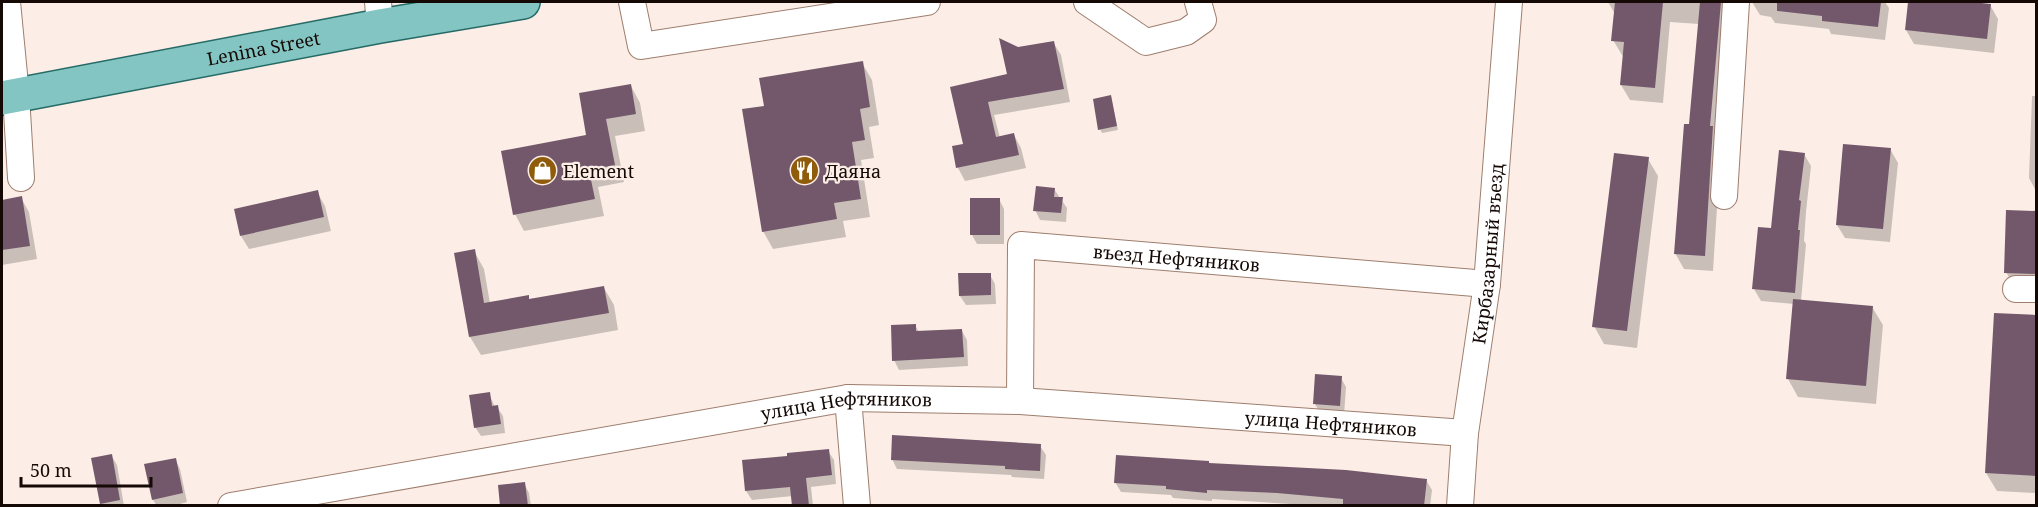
<svg xmlns="http://www.w3.org/2000/svg" width="2038" height="507" font-family="'Noto Serif',serif">
  <style>
    .shadow { fill: #0003 }
    .building { fill: #73586b }
    .lines { fill: none; stroke-linecap: round; stroke-linejoin: round }
    .minor-casing { stroke: #9e7e6e; stroke-width: 28 }
    .major-casing { stroke: #266a65; stroke-width: 36 }
    .minor { stroke: #fff; stroke-width: 26 }
    .major { stroke: #83c5c2; stroke-width: 33 }
    .labels { text-anchor: middle; dominant-baseline: central; stroke-width: 4.5; stroke-linejoin: round; paint-order: stroke }
    .street-label { font-size: 18px; fill: #140905; stroke: #fceee7 }
    .poi-label { font-size: 18px; fill: #140905; stroke: #fceee7; text-anchor: start }
  </style>
  <rect width="100%" height="100%" fill="#fceee7"/>
  <path class="shadow" d="M1608 2H1730L1713 271 1684 269 1675 253 1690 126 1699 24 1670 22 1663 103 1630 100 1621 85 1624 56 1622 55 1613 40 1615 14Z
    M1752 2H1885L1889 8 1885 40 1831 34 1829 29 1775 23 1771 17 1760 15Z
    M1909 2H1958L1990 5 1998 19 1994 53 1914 44 1906 30Z
    M1053 42 1061 55 1070 102 994 115 1000 138 1014 135 1021 148 1026 168 965 181 958 168 953 148 965 145 952 88 1008 75 1017 48Z
    M862 63 872 80 879 125 869 127 874 158 861 160 870 217 843 221 846 237 773 249 763 231 765 107Z
    M631 86 640 103 645 131 615 136 624 182 598 187 604 216 524 231 515 214 587 136Z
    M2032 96H2036V191L2029 178Z
    M1111 97 1118 130 1102 133 1100 129Z
    M1890 149 1898 163 1890 242 1845 238 1837 225Z
    M1804 154 1811 166 1806 212 1804 241 1806 244 1801 301 1872 307 1883 325 1876 404 1798 397 1788 379 1794 304 1761 301 1754 289 1772 229Z
    M1648 159 1658 176 1637 348 1604 344 1594 326Z
    M1054 189 1067 208 1066 222 1040 220 1035 210Z
    M317 192 325 206 331 231 249 249 241 236Z
    M21 198 29 212 37 259 2 265V201Z
    M999 199 1004 209V244H977L972 235Z
    M2036 212V287L2014 286 2006 272Z
    M474 251 484 269 490 303 528 297 530 301 604 288 614 305 618 330 481 355 470 337 456 254Z
    M990 275 995 284 996 304 966 305 960 296Z
    M2036 317V493L1997 491 1986 473Z
    M915 325 919 332 962 331 967 340 968 366 899 370 894 360Z
    M1341 378 1346 387 1344 415 1320 413 1315 404Z
    M489 394 495 407H497L503 416 505 433 481 436 475 427Z
    M1040 446 1046 455 1044 479 1012 477 1011 475 897 469 892 459Z
    M828 451 834 460 836 484 811 487 813 506H794L793 496 752 500 746 491Z
    M111 455 117 465 124 506H102L101 503Z
    M175 459 180 469 187 502 173 506H157L153 500Z
    M1210 464 1426 480 1432 490 1430 506H1323L1212 499V501L1173 498 1171 495 1121 492 1115 482Z
    M524 483 529 493 531 506H502Z"/>
  <path class="building" d="M1615 2H1663L1655 88 1620 85 1624 42 1611 41Z
    M1700 2H1721L1710 126H1713L1705 256 1674 254 1684 124H1689Z
    M1777 2H1881L1878 27 1822 21V16L1777 11Z
    M1908 2H1972L1991 4 1987 39 1905 30Z
    M999 38 1018 47 1054 41 1064 89 988 102 996 137 1014 133 1019 155 956 168 952 146 963 144 950 87 1007 74Z
    M863 61 870 107 860 109 865 140 852 142 861 199 834 203 837 219 762 232 742 109 764 106 759 78Z
    M631 84 636 114 606 119 615 165 589 170 595 199 513 215 501 151 586 135 579 93Z
    M1111 95 1117 126 1098 130 1093 99Z
    M1843 144 1891 148 1883 229 1836 225Z
    M1779 150 1805 153 1799 200 1801 201 1798 230H1800L1795 293 1752 289 1758 227 1771 228Z
    M1614 153 1649 157 1627 331 1592 327Z
    M1036 186 1055 188 1054 197H1063L1061 213 1033 211Z
    M318 190 324 217 240 236 234 209Z
    M22 196 30 246 2 250V200Z
    M970 198H1000V235H970Z
    M2006 210 2037 211V274L2004 273Z
    M475 249 484 303 529 295V299L604 286 609 313 469 337 454 253Z
    M958 273H991V295L959 296Z
    M1793 299 1873 306 1866 386 1786 379Z
    M1994 313 2037 315V476L1985 473Z
    M916 324V331L962 329 964 357 892 361 891 325Z
    M1315 374 1342 376 1340 406 1313 404Z
    M490 392 492 406 498 405 501 424 474 428 469 395Z
    M892 435 1041 444 1040 471 1005 469V466L891 460Z
    M829 449 832 475 806 478 809 506H792L790 487 745 491 742 460 787 456V453Z
    M112 454 120 500 100 504 91 458Z
    M1116 455 1209 461V463L1346 470 1427 479 1424 506H1351L1343 505V499L1277 493 1207 490V493L1166 489V486L1114 483Z
    M176 458 183 493 152 500 144 464Z
    M525 482 528 506H500L498 485Z"/>
  <g class="lines">
    <defs>
      <g id="minor">
        <path d="M7 2 16 95 21 178"/>
        <path d="M378 2 380 26"/>
        <path d="M632 2 641 46 927 2"/>
        <path d="M1087 2 1146 42 1186 32 1203 20 1198 2"/>
        <path d="M1724 196 1736 2"/>
        <path d="M2016 289H2036"/>
        <path d="M848 398 857 506"/>
        <path id="s1" d="M1020 401 1021 245 1487 284"/>
        <path id="s2" d="M231 506 848 398 1020 401 1465 433"/>
        <path id="s3" d="M1460 506 1465 433 1487 284 1509 2"/>
      </g>
      <g id="major">
        <path id="s4" d="M2 98 380 26 523 2"/>
      </g>
    </defs>
    <use href="#minor" class="minor-casing"/>
    <use href="#major" class="major-casing"/>
    <use href="#minor" class="minor"/>
    <use href="#major" class="major"/>
  </g>
  <defs>
    <symbol id="shop-disc" viewBox="-11 -11 22 22"><circle r="9.5" fill="#8f5c0b" stroke="#fceee7"/><path d="M-5-2.5h2.3a2.7 3.5 0 0 1 5.4 0H5L5.5 6h-11ZM-1.5-2.5h3a1.5 2.3 0 0 0-3 0Z" fill="#fff"/></symbol>
    <symbol id="restaurant-disc" viewBox="-11 -11 22 22"><circle r="9.5" fill="#8f5c0b" stroke="#fceee7"/><path d="M-5-6h1v4h1v-4h1v4h1v-4h1v5L-1.5 .5V6h-2V.5L-5-1ZM5-6V6H3V1.5H1.5Q1.5-4 5-6Z" fill="#fff"/></symbol>
  </defs>
  <g fill-rule="evenodd">
    <use href="#shop-disc" x="526" y="154" width="33" height="33"/>
    <use href="#restaurant-disc" x="788" y="154" width="33" height="33"/>
  </g>
  <g class="labels">
    <g class="street-label">
      <text stroke="none"><textPath href="#s4" startOffset="266">Lenina Street</textPath></text>
      <text stroke="none"><textPath href="#s3" startOffset="254">Кирбазарный въезд</textPath></text>
      <text stroke="none"><textPath href="#s1" startOffset="312">въезд Нефтяников</textPath></text>
      <text stroke="none"><textPath href="#s2" startOffset="624">улица Нефтяников</textPath></text>
      <text stroke="none"><textPath href="#s2" startOffset="1110">улица Нефтяников</textPath></text>
    </g>
    <g class="poi-label">
      <text x="563" y="171">Element</text>
      <text x="825" y="171">Даяна</text>
    </g>
  </g>
  <rect width="2038" height="507" fill="none" stroke="#140905" stroke-width="6"/>
  <path d="M21 477v9h130v-9" fill="none" stroke="#140905" stroke-width="3"/>
  <text x="30" y="477" font-size="18" fill="#140905" stroke="#fceee7" stroke-width="4.5" paint-order="stroke">50 m</text>
</svg>
